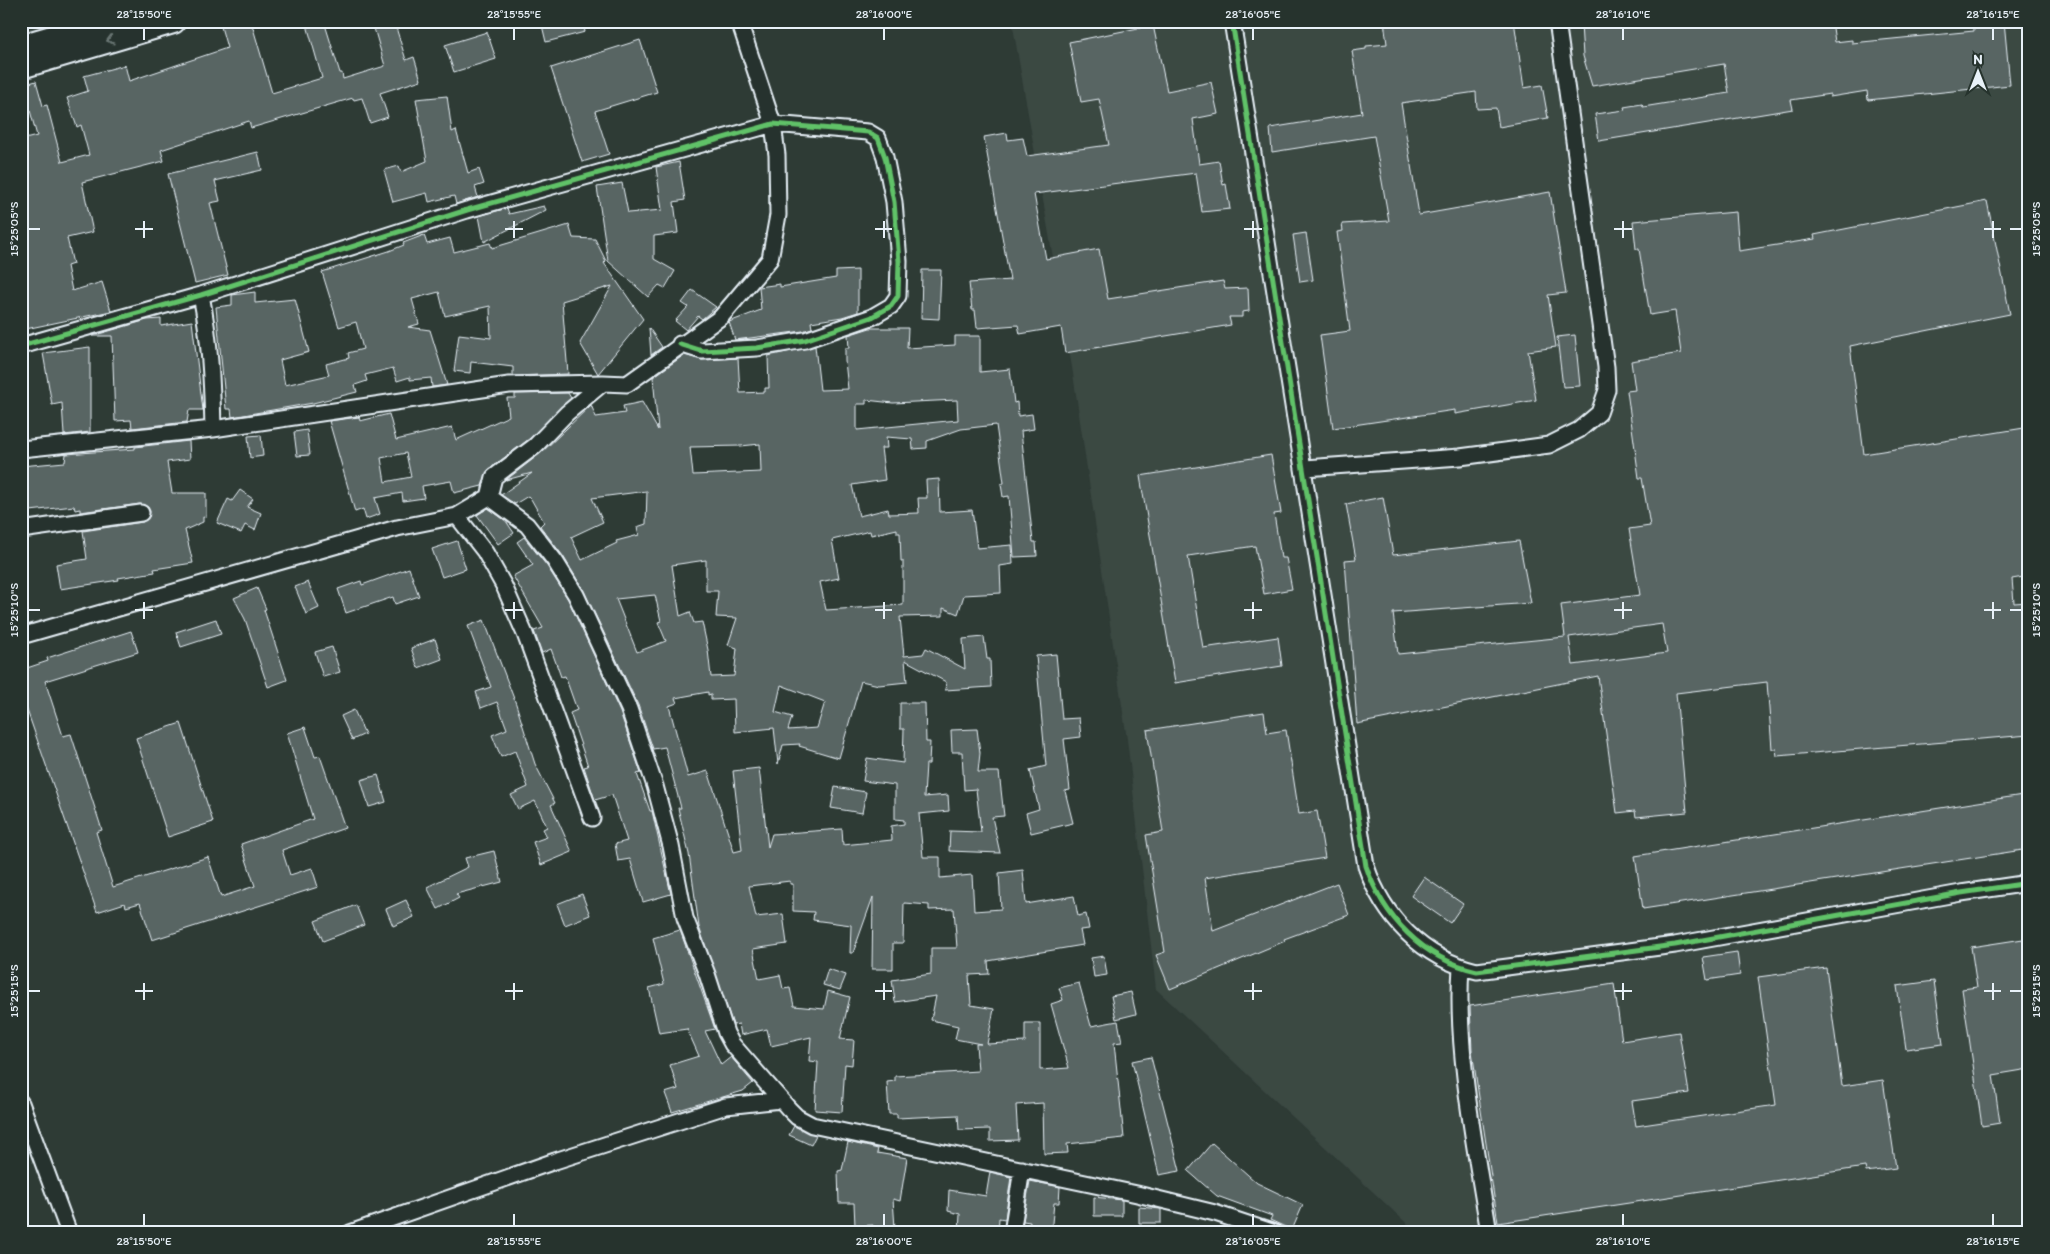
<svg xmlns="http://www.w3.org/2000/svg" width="2050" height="1254" font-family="Itim,sans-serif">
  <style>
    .built { fill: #3b4843 }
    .building { fill: #596563; stroke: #e8f1f8; fill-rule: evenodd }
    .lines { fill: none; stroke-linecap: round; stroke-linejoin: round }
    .minor-casing { stroke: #e8f1f8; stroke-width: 19 }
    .primary-casing { stroke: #e8f1f8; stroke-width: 28 }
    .minor { stroke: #26332d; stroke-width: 15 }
    .primary { stroke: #26332d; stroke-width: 24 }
    .cycleway-casing { stroke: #26332d; stroke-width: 8 }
    .cycleway { stroke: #61c268; stroke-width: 5 }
    .oneway { stroke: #6a7674 }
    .ticks { fill: none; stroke: #e8f1f8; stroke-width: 2 }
    .neatline { fill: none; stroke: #e8f1f8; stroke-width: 2 }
    .ticks-label { font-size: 12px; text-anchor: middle; fill: #e8f1f8 }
  </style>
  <rect width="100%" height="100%" fill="#2e3b35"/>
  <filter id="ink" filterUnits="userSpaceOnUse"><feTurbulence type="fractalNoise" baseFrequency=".02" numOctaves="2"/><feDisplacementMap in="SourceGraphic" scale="10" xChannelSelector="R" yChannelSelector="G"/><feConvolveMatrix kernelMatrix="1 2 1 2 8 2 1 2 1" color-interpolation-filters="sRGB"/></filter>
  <g filter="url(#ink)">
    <path class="built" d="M21 21H137L21 54Z
      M1012 21H2029V1233H1417L1156 989 1127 739 1072 367Z"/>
    <path class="building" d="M227 21H251L272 93 322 78 307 25 319 21H324L340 73H342L343 79 385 66 372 21H394L406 60 414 57 421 80 380 93 388 117 370 123 362 98 354 100 353 98 251 128 249 121 161 150 164 161 82 182 93 232 67 238 73 264 67 266 72 291 102 282 111 311 21 330V140L37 136 23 85 36 81 43 106 47 105 62 162 89 155 81 125 77 127 67 98 88 91 84 76 125 65 129 81 227 48 220 23Z
      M541 21H583L585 32 546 42Z
      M1384 21H1514L1524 88 1542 85 1548 118 1499 127 1496 108 1477 109 1476 92 1401 103 1419 215 1550 192 1566 293 1548 295 1556 347 1528 351 1536 400 1455 414V410L1333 428 1320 335 1350 331 1337 232 1343 231 1342 224 1389 221 1374 136 1272 152 1270 128 1362 113 1352 51 1366 49V46L1387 44Z
      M1598 21H1832L1835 42 1852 40V43L1974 31 1973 21H2004L2010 85 1868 100 1867 91 1830 97V94L1791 100 1793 109 1599 141 1595 114 1625 110 1624 107 1642 104 1643 107 1729 93 1724 64 1592 86 1583 56 1581 24Z
      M1153 25 1167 91 1211 82 1218 114 1193 119 1199 164 1219 161 1223 185 1226 184 1230 209 1202 212 1196 173 1034 194 1046 259 1099 249 1108 299 1223 281 1225 289 1248 288 1249 311 1242 312V317H1229L1231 325 1065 353 1061 327 1020 334 1018 325 977 328 975 310H972L969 283 1010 280 984 137 1007 133 1008 140 1023 138 1027 156 1109 145 1099 99 1081 102 1069 42Z
      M487 32 496 59 454 72 445 45Z
      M640 40 657 92 595 111 609 154 582 162 551 68Z
      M447 96 452 132 456 130 468 173 479 169 484 184 475 187 478 197 456 204 454 196 429 202 427 193 393 202 384 170 399 166 401 172 427 161 416 99Z
      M258 152 262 170 215 181 220 201 210 203 228 275 195 283 168 174Z
      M679 162 685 200 674 202 678 233 654 236V259L675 271 665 288 659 285 648 297 608 261 597 187 622 183 628 213 662 210 656 167Z
      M1987 201 2010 314 1850 346 1864 454 2024 428 2029 456V576L2012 579 2014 603 2029 602V735L1777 756 1776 749H1772L1767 682 1676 693 1687 812 1636 817 1635 811 1617 813 1598 676 1357 724 1345 560 1356 559 1346 504 1383 497 1393 555 1519 541 1531 603 1393 613 1398 654 1565 637 1561 605 1640 595 1629 529 1650 526 1642 478H1639L1627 391 1635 390 1631 361 1681 353 1675 311 1650 315 1639 249H1636L1633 221 1736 212 1739 251 1815 239 1814 235ZM1662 624 1667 653 1573 665 1569 637Z
      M544 206 546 210 484 242 479 216 507 208 509 214Z
      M569 225 573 238 595 239 606 261 604 263 643 319 598 374 580 343 612 286 562 301 568 374 513 376V367L471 362 470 373 454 371 459 334 491 338 490 306 445 316 439 292 412 299 419 324 408 327 430 330 447 385 432 387 431 378 410 380V377L397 381 393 368 365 375 367 381 355 385 357 392 313 403 232 417 231 409H226L216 307 232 305V295L255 292V303L295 299 309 352 280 360 285 385 329 375 326 364 349 358 348 353 363 349 356 322 339 327 322 272 389 251 404 245 403 243 424 235 427 244 450 238 454 252 490 243 492 248Z
      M1306 233 1313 280 1300 282 1293 235Z
      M858 270V312L842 317 811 322 812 328 803 331 735 340 729 322 761 310 759 287 780 284V287L836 278V271Z
      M922 270H941L939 319 921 318Z
      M692 290 716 307 702 319 698 316 686 330 675 321 688 307 682 303Z
      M161 319V326L192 321 203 410H189L187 422 132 428 131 420 115 421 112 336H92L147 320Z
      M649 328 662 347 651 355Z
      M870 328H908L907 348 955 345V336H980V372L1010 369 1014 403 1017 402 1018 416 1032 414 1034 429 1021 431 1033 542H1036L1037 556 1014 557 1009 496 1003 497 1001 484 1004 483 996 425 961 429 927 441V448L913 449 912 439 886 437 887 448H881L885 480 852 485 859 516 888 509 889 514 919 513 918 498H927L926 480 939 479 940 512 972 510 977 548 1012 545 1013 564 1000 566 1001 593 964 595 958 614 943 608V616L900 617 904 656 923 654 926 648 965 669 963 639 984 637 987 659H990L991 687 945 690 946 682 905 660 907 682 879 685 861 681 839 758 799 746 800 744 783 745 778 764 774 728 735 732 734 699 711 700V694L708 695V692L675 698 677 703 669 706 688 777 708 771 734 852 742 850 733 771 759 768 768 847 772 834 842 829 843 845 892 840 891 826 904 824V820L895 819V785L863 781 867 758 903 763 904 729H900V703H925L926 742H930L929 764H926L924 797 948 795 949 811 919 814 923 857H940V878L972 875 974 911 1001 909 999 873 1023 870 1026 904 1074 896 1078 916 1086 914 1089 929 1080 930 1083 945 988 961 989 974 969 975 971 1005 994 1009 987 1044 1025 1042V1023H1040V1070L1069 1068 1051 1004 1063 1000 1059 988 1079 983 1091 1026 1118 1021 1122 1042 1114 1043 1124 1138 1067 1144 1068 1153 1044 1154 1043 1103 1016 1105 1018 1140 990 1141V1129L959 1130 958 1115 897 1118V1114H889L887 1082 895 1081V1076L978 1071 976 1044H981L955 1039 958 1026 931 1020 936 996 895 1002 892 980 931 974V948H957L954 909 929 910V905L904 903 903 943H893V969H872L873 897 853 953H850L851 925 813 920 814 912 793 911V884H790V881L749 886 756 917 783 914 787 944 753 949 759 979 780 975 783 989 790 988 794 1006 824 1009 828 991 850 997 840 1039 854 1040 852 1065 845 1064 842 1112 815 1110 818 1062 809 1061 811 1037 771 1046 767 1029 741 1035 739 1024 733 1025 699 927 689 854 678 808H681L665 747 653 749 638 705 584 591 563 556 540 526 544 522 531 499 528 496 515 504 501 495 532 473 506 480 541 453 591 405 596 417 625 413 623 406 642 402 658 430 653 377 684 355 702 360 738 358 740 393 765 392V388H769L768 356 815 346 820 390 848 389 845 361V348H849L848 335ZM866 400 893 403 957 400 958 420 857 430V404H866ZM760 444 761 472 693 475 690 447 741 446ZM647 491 646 524 637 527 639 535 616 541 617 543 582 560 571 537 603 522 592 498ZM897 529V533H900L901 561H903V605L826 610 820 582 839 578 832 540 870 531 871 535ZM706 560V591H718L716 617 737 618 728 645 737 648 734 676 711 677 708 650 702 622 694 623 690 612 680 616 672 565ZM655 595 661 621 658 622 666 641 637 652 616 599ZM781 685 825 702 817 728 788 730 792 717 775 712Z
      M1575 335 1580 386 1563 387 1557 337Z
      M90 347V432L64 435 62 403 52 405 43 353Z
      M568 393 571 398 529 439 488 470 482 486 454 493 451 481 422 486 424 498 403 501 402 493 375 498 380 514 366 519 363 509 355 512 329 421 359 417 360 421 389 414 396 440 452 427 456 440 509 416 507 398H515V394ZM406 453 411 477 385 482 381 458Z
      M307 430 310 455 297 456 294 432Z
      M261 435 263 456 250 458 248 436Z
      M189 441 190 459 167 462 172 493H206V518L203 517V522L185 530 193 563 154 569 155 572 118 578 119 580 60 589 56 564 87 559 83 531 143 522 149 517 150 511 148 507 140 504 80 512V509L75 510 74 506 30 511 27 483 23 484 21 466 65 462 66 454 135 449V447Z
      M1271 455 1281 513 1274 514 1281 558H1286L1292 589 1264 594 1255 546 1188 556 1203 648 1278 637 1282 666 1175 683 1140 476Z
      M240 490 253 499 247 507 261 513 255 530 245 525 241 533 217 523 228 499 232 501Z
      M488 508 506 521 514 533 498 544 477 515Z
      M524 537 547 566 568 599 620 712 641 773 637 774 650 811H652L671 894 643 902 630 859 618 861 615 844 627 841 612 795 595 800 584 767 588 766 570 713 577 710 565 676 561 677 551 649 542 653 534 631 543 628 513 576 533 565 517 542Z
      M457 541 466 569 442 577 432 549Z
      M409 568 419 596 395 604 393 597 346 613 338 589 361 581 362 585Z
      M308 582 319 608 306 614 295 587Z
      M257 588 266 609 264 610 287 680 268 687 245 619 234 598Z
      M216 619 221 634 181 647 176 632Z
      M484 620 516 704 535 764 555 803 551 805 572 852 541 865 533 842 547 837 543 829 547 827 535 801 518 809 511 795 528 787 515 751 501 757 492 735 507 729 497 702 481 708 476 692 491 687 468 626Z
      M131 631 138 652 45 681 63 736 71 734 102 830 96 832 113 887 208 857 221 897 255 886 241 844 313 819 287 733 305 727 315 757 320 756 345 828 282 850 290 875 312 868 318 887 152 940 140 903 126 907 125 903 97 912 21 693V670L48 661 47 658Z
      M435 639 442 659 418 668 411 648Z
      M332 647 340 672 323 677 315 652Z
      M1056 654 1062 719 1079 718 1081 737 1064 739 1070 790 1065 791 1073 823 1031 833 1026 813 1039 809 1030 770 1046 766 1036 656Z
      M354 710 365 734 352 740 341 716Z
      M1264 712 1267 733 1286 730 1299 814 1317 811 1325 858 1205 878 1213 931 1337 883 1349 915 1284 939 1285 941 1170 989 1156 955 1165 952 1146 835 1163 832 1147 730Z
      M181 723 213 822 168 837 136 738Z
      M977 729 980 753 978 772H999L1004 816 992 817 1000 853 949 851 950 831 981 832 976 789 964 790 962 752H952L951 730Z
      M378 775 386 802 369 807 361 780Z
      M835 787 866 792 862 813 831 808Z
      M2029 794V849L1643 909 1635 856Z
      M494 851 502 882 456 894 459 898 438 909 427 887 468 867 465 858Z
      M1424 877 1463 904 1450 923 1411 896Z
      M582 894 590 915 565 925 557 904Z
      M406 900 414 917 393 926 386 909Z
      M356 905 364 925 323 941 315 921Z
      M680 930 715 1029 705 1031 721 1065 731 1057 753 1083 743 1091 672 1112 665 1093 678 1089 670 1065 699 1056 687 1029 659 1033 649 988 664 984 653 938Z
      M2023 939 2029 978V1051L2026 1052 2029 1069 1993 1075 2000 1123 1982 1126 1962 989 1977 987 1971 947Z
      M1737 952 1740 975 1707 980 1703 957Z
      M1104 956 1107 975 1094 977 1091 958Z
      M1826 968 1842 1086 1883 1080 1896 1168 1866 1172 1865 1167 1498 1223 1472 1051 1470 1006 1614 984 1622 1041 1679 1032 1689 1093 1632 1101 1636 1126 1776 1105 1758 977Z
      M828 969 846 975 840 990 823 985Z
      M1934 981 1943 1044 1906 1049 1897 986Z
      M1131 992 1136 1014 1116 1019 1111 996Z
      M1151 1057 1180 1171 1159 1175 1132 1061Z
      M794 1126 816 1135 811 1145 789 1135Z
      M848 1142 878 1149 877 1153 907 1158 900 1201 893 1199 895 1228 886 1229 887 1233H874L873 1225 855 1226 854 1203H839L838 1171 842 1170Z
      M1212 1143 1257 1183 1303 1205 1292 1230 1270 1220 1272 1216 1217 1196 1188 1171Z
      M990 1172 1011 1177 1005 1219 999 1218 998 1233H959L960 1214 948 1211 949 1190 986 1196Z
      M1030 1181 1060 1187 1059 1203H1054L1051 1233H1029L1030 1222 1023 1221Z
      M1094 1197 1122 1200V1216H1094Z
      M1139 1207 1161 1209V1223H1139Z"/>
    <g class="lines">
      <defs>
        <path id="minor" d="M1232 21 1366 866C1383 917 1423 959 1477 971L1675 945 1961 893 2029 883
          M201 295C210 340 212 383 213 429
          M21 346 201 295 467 210 773 124 868 132 878 138 885 157 894 202 899 261 898 296 891 306 872 317 805 340 757 348 702 351 680 344
          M21 449 213 429 509 385 603 383
          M1305 468 1460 457 1549 445 1579 430 1599 413 1607 390 1606 367 1557 21
          M489 497 527 525 555 561 576 595 629 709 655 786 671 846 685 918 707 974 726 1033 732 1044 789 1109 797 1117 812 1125 1137 1194 1215 1213 1275 1233
          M457 516 485 552 504 586 525 634 592 818
          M21 530 141 513
          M21 636 397 528 457 516 489 497 494 477 535 446 567 413 603 383 627 384 721 317 770 259 778 215 777 155 773 124 739 21
          M1461 967C1455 1050 1476 1151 1489 1233
          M21 1103 69 1233
          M350 1233 555 1161 726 1106 781 1100
          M1012 1233 1022 1169
          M2017 1233 2029 1231"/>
        <path id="primary" d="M21 47 110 21
          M21 66 173 21"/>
      </defs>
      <use href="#minor" class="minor-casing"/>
      <use href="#primary" class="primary-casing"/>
      <use href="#minor" class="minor"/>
      <use href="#primary" class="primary"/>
      <defs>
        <path id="cycleway" d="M1232 21 1366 866C1383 917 1423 959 1477 971L1675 945 1961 893 2029 883
          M21 346 201 295 467 210 773 124 868 132 878 138 885 157 894 202 899 261 898 296 891 306 872 317 805 340 757 348 702 351 680 344"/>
      </defs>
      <use href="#cycleway" class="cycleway-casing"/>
      <use href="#cycleway" class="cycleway"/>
    </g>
    <defs><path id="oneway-chevron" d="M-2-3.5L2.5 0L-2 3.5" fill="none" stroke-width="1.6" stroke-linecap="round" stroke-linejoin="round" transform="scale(1.25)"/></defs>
    <use class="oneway" href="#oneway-chevron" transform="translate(110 40) rotate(164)"/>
  </g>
  <path class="ticks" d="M144 28V40M514 28V40M884 28V40M1253 28V40M1623 28V40M1993 28V40M144 221V238M514 221V238M884 221V238M1253 221V238M1623 221V238M1993 221V238M28 229H40M135 229H153M505 229H523M875 229H892M1244 229H1262M1614 229H1632M1984 229H2001M2010 229H2022M144 602V619M514 602V619M884 602V619M1253 602V619M1623 602V619M1993 602V619M28 610H40M135 610H153M505 610H523M875 610H892M1244 610H1262M1614 610H1632M1984 610H2001M2010 610H2022M144 983V1000M514 983V1000M884 983V1000M1253 983V1000M1623 983V1000M1993 983V1000M28 991H40M135 991H153M505 991H523M875 991H892M1244 991H1262M1614 991H1632M1984 991H2001M2010 991H2022M144 1214V1226M514 1214V1226M884 1214V1226M1253 1214V1226M1623 1214V1226M1993 1214V1226"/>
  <rect width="2050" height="1254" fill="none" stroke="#26332d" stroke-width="55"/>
  <g transform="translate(1978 72)" stroke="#26332d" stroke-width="4" paint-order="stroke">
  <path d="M0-4L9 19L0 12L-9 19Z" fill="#e8f1f8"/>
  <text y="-8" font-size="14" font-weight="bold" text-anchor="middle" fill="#e8f1f8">N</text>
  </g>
  <rect x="28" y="28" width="1994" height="1198" class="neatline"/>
  <g class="ticks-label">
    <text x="144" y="18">28°15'50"E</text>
    <text x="514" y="18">28°15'55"E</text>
    <text x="884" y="18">28°16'00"E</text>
    <text x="1253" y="18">28°16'05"E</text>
    <text x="1623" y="18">28°16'10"E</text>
    <text x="1993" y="18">28°16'15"E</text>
    <text transform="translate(14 229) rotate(-90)" y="4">15°25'05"S</text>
    <text transform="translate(2036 229) rotate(-90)" y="4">15°25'05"S</text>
    <text transform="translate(14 610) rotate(-90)" y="4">15°25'10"S</text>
    <text transform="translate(2036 610) rotate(-90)" y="4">15°25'10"S</text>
    <text transform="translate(14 991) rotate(-90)" y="4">15°25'15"S</text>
    <text transform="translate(2036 991) rotate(-90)" y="4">15°25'15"S</text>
    <text x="144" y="1245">28°15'50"E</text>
    <text x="514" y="1245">28°15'55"E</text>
    <text x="884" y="1245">28°16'00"E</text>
    <text x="1253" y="1245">28°16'05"E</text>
    <text x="1623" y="1245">28°16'10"E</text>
    <text x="1993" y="1245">28°16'15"E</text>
  </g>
</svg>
